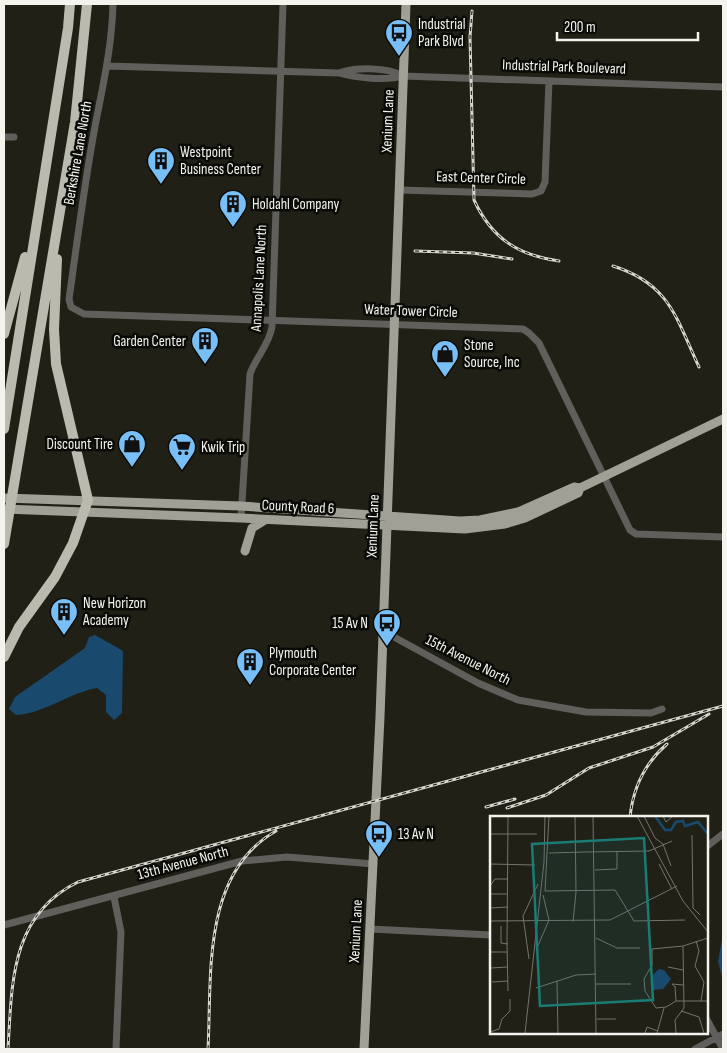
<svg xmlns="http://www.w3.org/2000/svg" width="727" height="1053" font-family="'Sofia Sans Condensed',sans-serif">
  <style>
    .water { fill: #194a6d }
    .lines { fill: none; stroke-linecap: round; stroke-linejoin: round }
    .minor { stroke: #605f5b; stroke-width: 7 }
    .major { stroke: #a0a096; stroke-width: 9 }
    .highway { stroke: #babaae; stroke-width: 10 }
    .rail-casing { stroke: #d6d5ce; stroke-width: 3 }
    .rail { stroke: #0a0a06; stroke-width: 1; stroke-dasharray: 4; stroke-linecap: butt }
    .labels { text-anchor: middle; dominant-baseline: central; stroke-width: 5; stroke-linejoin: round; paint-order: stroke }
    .poi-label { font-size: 15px; fill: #f4f3ed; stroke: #0a0a06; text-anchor: start }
    .street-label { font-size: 15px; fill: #f4f3ed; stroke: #0a0a06 }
    .inset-river { fill: none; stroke: #194a6d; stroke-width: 2.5 }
    .inset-road { fill: none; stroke: #75746d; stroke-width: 1 }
    .view { fill: #1a7c74; fill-opacity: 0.15; stroke: #1a7c74; stroke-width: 2.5 }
    .inset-edge { fill: none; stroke: #f4f3ed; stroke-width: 2.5 }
  </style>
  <rect width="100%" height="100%" fill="#202017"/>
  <path class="water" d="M95 635 123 651 122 713 114 720 106 712V695L97 688C68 693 46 713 16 715L9 709 15 697 85 648 89 637Z
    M723 934V981L718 961Z"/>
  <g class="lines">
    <path class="minor" d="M113 4C112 48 102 89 94 132 84 187 77 243 69 299L71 307 84 314 523 329 529 333 539 343 630 530 636 534 723 537
      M108 66 339 73C357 78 385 81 403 76L723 87
      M339 73C356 67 388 67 403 76
      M4 137H14
      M399 190 532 194 541 191 545 182 549 81
      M241 518 250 374C256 357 269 345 272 327L283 4
      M383 631 478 683 518 700 586 712 651 713 662 709
      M706 847 723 834
      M114 897 121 932 116 1049
      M4 925 242 861 287 857 374 864
      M370 929 491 935
      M706 1018 723 1049
      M695 1049 723 1034"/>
    <path class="major" d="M4 498 241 506 460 521 480 520 518 512 574 487 580 488 723 419
      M4 509 241 518 465 529 505 524 525 518 578 493 580 488
      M245 551 252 528 265 520
      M364 1049 380 717 406 4"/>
    <path class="highway" d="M4 334 25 257
      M4 429 68 28 70 4
      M4 544 75 122 87 4
      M4 657 19 627 55 577 73 543 88 500 56 364 54 329 57 259"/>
    <defs>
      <path id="rail" d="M472 11 470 37 474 200C492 239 518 255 559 261
        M415 251 473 253 512 259
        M613 266C670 284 676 318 699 367
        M486 807 515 799
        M507 808 546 795 589 768 653 747 709 714
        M630 817C633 788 645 763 667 744
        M8 1049C12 984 10 915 78 882L723 706
        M208 1049C212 976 201 873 276 831"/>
    </defs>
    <use href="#rail" class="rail-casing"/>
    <use href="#rail" class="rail"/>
  </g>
  <defs>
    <symbol id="bus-pin" viewBox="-11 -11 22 30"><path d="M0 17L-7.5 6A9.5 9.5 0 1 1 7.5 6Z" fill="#78bff7" stroke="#0a0a06"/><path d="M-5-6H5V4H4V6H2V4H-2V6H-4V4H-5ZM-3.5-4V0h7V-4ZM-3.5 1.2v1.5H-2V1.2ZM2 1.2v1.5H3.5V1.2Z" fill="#111"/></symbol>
    <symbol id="building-pin" viewBox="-11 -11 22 30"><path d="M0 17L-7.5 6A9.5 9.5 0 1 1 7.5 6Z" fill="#78bff7" stroke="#0a0a06"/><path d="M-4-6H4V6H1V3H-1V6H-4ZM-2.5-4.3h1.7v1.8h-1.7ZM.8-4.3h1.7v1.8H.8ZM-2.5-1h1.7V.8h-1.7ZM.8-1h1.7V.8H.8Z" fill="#111"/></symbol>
    <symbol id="shop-pin" viewBox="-11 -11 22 30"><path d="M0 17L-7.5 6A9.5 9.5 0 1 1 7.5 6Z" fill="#78bff7" stroke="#0a0a06"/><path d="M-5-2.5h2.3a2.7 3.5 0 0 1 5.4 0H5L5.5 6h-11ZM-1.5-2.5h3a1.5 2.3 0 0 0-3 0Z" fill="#111"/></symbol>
    <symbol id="supermarket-pin" viewBox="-11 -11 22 30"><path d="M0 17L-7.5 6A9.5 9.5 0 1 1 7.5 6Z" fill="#78bff7" stroke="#0a0a06"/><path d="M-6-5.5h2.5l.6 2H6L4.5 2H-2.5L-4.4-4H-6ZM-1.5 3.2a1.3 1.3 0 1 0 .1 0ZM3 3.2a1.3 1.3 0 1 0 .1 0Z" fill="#111"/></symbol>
  </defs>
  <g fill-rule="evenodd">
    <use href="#bus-pin" x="383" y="17" width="32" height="43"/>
    <use href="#building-pin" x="145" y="145" width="32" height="43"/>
    <use href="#building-pin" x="217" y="188" width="32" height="43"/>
    <use href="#building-pin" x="189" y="325" width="32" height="43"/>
    <use href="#shop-pin" x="429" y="338" width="32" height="43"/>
    <use href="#shop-pin" x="116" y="428" width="32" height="43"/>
    <use href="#supermarket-pin" x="166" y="431" width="32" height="43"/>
    <use href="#building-pin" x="48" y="596" width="32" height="43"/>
    <use href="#bus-pin" x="371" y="607" width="32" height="43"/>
    <use href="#building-pin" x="234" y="646" width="32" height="43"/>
    <use href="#bus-pin" x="363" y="818" width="32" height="43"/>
  </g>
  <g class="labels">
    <g class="poi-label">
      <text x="418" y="24">Industrial<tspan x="418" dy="17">Park Blvd</tspan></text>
      <text x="180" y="152">Westpoint<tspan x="180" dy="17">Business Center</tspan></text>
      <text x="252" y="204">Holdahl Company</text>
      <text x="186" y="341" text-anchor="end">Garden Center</text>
      <text x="464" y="345">Stone<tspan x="464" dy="17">Source, Inc</tspan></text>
      <text x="113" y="444" text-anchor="end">Discount Tire</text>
      <text x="201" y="447">Kwik Trip</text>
      <text x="83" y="603">New Horizon<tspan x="83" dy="17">Academy</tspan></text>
      <text x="368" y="623" text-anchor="end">15 Av N</text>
      <text x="269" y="653">Plymouth<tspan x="269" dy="17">Corporate Center</tspan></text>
      <text x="398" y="834">13 Av N</text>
    </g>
    <g class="street-label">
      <text transform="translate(564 67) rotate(2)">Industrial Park Boulevard</text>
      <text transform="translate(388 121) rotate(-88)">Xenium Lane</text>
      <text transform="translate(78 153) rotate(-80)">Berkshire Lane North</text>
      <text transform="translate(481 178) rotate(2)">East Center Circle</text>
      <text transform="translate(259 278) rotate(-87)">Annapolis Lane North</text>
      <text transform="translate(411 311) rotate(2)">Water Tower Circle</text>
      <text transform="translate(298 507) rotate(3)">County Road 6</text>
      <text transform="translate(373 526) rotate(-88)">Xenium Lane</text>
      <text transform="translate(468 660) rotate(27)">15th Avenue North</text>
      <text transform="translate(183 863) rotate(-15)">13th Avenue North</text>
      <text transform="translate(356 931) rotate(-87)">Xenium Lane</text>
    </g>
  </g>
  <g transform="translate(490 816)">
    <rect width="218" height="218" fill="#202017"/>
    <path d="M169 153 174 154 181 163 173 173 163 174 162 160Z" fill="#194a6d"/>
    <path class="inset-river" d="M165 0 175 14H181L186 6 193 5 195 10 208 6 218 18"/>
    <path class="inset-road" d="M59 0 55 75 125 74 144 105 195 104M103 0 106 217M147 0 193 85 218 116M154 0 165 22 173 28 181 50M173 0 176 6 183 0M0 18H47M202 19 203 92 210 99M95 36 159 35 182 25M59 37 95 36M0 48 45 49M169 48 182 73M105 54 127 53V36M0 70 5 63H17M0 78H17M0 92 18 91M0 105 120 104 187 70M83 106 86 76 85 0M11 110V127L17 128M106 122 127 132H150M218 122 193 130 162 133V149L154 163 155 175 166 192 176 191 186 185H218M206 125 209 135 205 150 214 166 211 185M17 127 18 175M17 128 18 0M47 132 59 104 53 79M0 136H17M39 143 33 100 48 68M178 151 193 154M0 152V169M1 152 17 151M67 165 68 217M2 166 18 165M106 168H141M185 170 186 185M185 171 182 168 193 169M46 172 86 159 106 158M191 195 209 201 214 217M107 203H126M0 216 9 213 12 203 20 195V183M35 217 54 46 55 0M155 217 157 211 168 215M167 217 174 192M186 217 185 204 194 192 193 130"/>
    <path class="view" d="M154 22 163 184 50 190 42 28Z"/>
    <rect width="218" height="218" class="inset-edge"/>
  </g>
  <rect width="727" height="1053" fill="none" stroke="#f4f3ed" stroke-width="10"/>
  <path d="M557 32v8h141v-8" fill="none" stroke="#f4f3ed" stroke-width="2.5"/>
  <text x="564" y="32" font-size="15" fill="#f4f3ed" stroke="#0a0a06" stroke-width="4" paint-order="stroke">200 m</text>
</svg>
